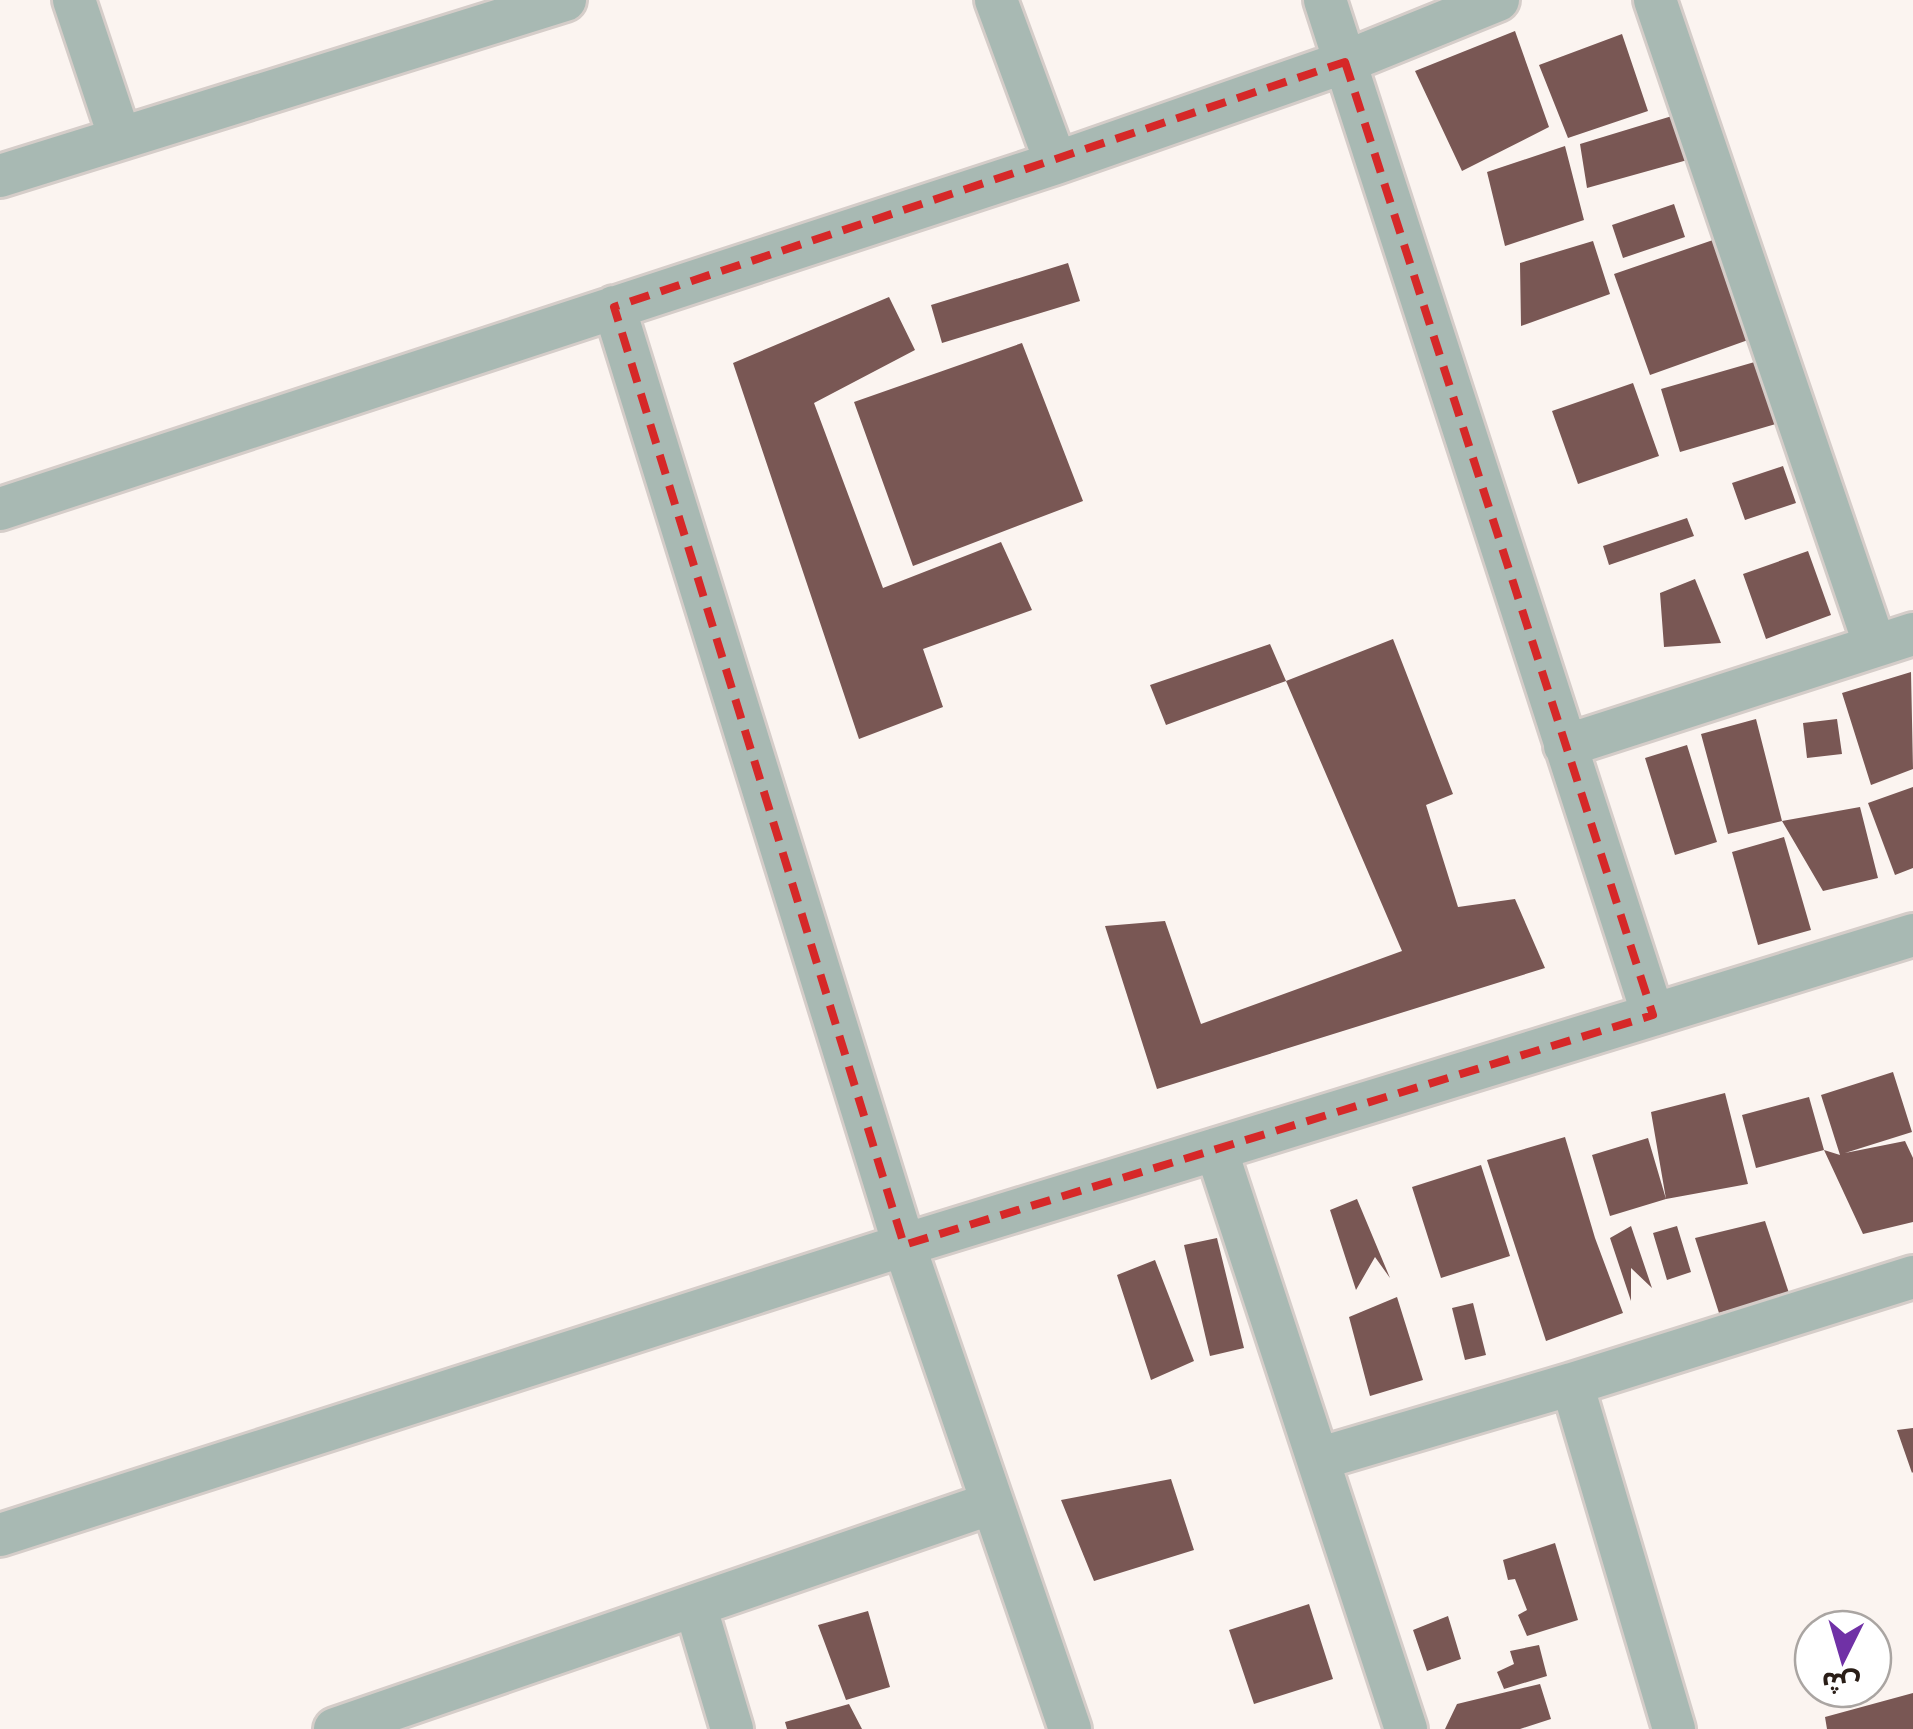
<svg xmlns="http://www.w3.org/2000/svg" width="1913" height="1729" font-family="Commissioner,'Noto Sans Arabic',sans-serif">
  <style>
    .building { fill: #795754 }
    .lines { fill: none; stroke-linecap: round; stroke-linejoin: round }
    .minor-casing { stroke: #d5cdc9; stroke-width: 48 }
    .minor { stroke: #a8b9b3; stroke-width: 42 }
    .marked { fill: none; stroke: #d62828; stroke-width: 8; stroke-dasharray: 20 12; stroke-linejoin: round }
  </style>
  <rect width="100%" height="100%" fill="#fbf4f0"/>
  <path class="building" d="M1515 31 1549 127 1462 171 1415 71Z
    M1622 34 1648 111 1568 138 1539 65Z
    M1672 116 1691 159 1587 188 1580 144Z
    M1565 146 1584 220 1505 246 1487 172Z
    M1674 204 1685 237 1623 258 1612 225Z
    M1713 240 1748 340 1650 375 1614 274Z
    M1593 241 1610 294 1521 326 1520 263Z
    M1068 263 1080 301 942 343 931 305Z
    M889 297 915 350 814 403 883 588 1001 542 1032 610 923 649 943 707 859 739 733 363Z
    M1022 343 1083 501 913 566 854 402Z
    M1765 359 1783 422 1680 452 1661 389Z
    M1633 383 1659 456 1578 484 1552 411Z
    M1783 466 1796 503 1745 520 1732 483Z
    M1687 518 1694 536 1609 565 1603 546Z
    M1808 551 1831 615 1766 639 1743 574Z
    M1695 579 1721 643 1664 647 1660 593Z
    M1393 639 1453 794 1426 805 1458 907 1515 899 1545 968 1157 1089 1105 926 1165 921 1201 1024 1402 951 1286 681Z
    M1270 644 1286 681 1166 725 1150 685Z
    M1911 672 1913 769 1871 785 1842 693Z
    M1756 719 1782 821 1860 807 1878 878 1823 891 1782 821 1728 834 1701 734Z
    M1837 719 1842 754 1807 758 1803 723Z
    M1687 745 1717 842 1675 855 1645 758Z
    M1913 787V868L1895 875 1868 803Z
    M1784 837 1811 930 1758 945 1732 852Z
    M1893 1072 1912 1132 1845 1153 1905 1141 1913 1158V1222L1863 1234 1824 1150 1840 1155 1821 1095Z
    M1725 1093 1748 1184 1666 1199 1610 1216 1592 1155 1648 1138 1666 1199 1651 1112Z
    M1809 1097 1824 1150 1756 1168 1742 1115Z
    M1565 1137 1595 1238 1623 1313 1546 1341 1487 1160Z
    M1481 1165 1510 1256 1441 1278 1412 1187Z
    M1357 1199 1390 1278 1375 1257 1356 1290 1330 1210Z
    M1765 1221 1789 1293 1719 1313 1695 1238Z
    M1631 1226 1652 1288 1631 1268V1301L1610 1238Z
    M1677 1226 1691 1272 1667 1280 1653 1233Z
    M1217 1238 1244 1348 1210 1356 1184 1245Z
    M1155 1260 1194 1361 1151 1380 1117 1275Z
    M1397 1297 1423 1380 1370 1396 1349 1317Z
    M1473 1303 1486 1355 1465 1360 1452 1308Z
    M1913 1428V1472L1912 1473 1897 1430Z
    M1171 1479 1194 1550 1094 1581 1061 1500Z
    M1555 1543 1578 1620 1527 1636 1518 1615 1527 1610 1515 1579 1508 1580 1503 1560Z
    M1309 1604 1333 1679 1254 1704 1229 1630Z
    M868 1611 890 1687 846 1700 818 1625Z
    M1448 1616 1461 1659 1427 1671 1413 1630Z
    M1539 1645 1547 1676 1504 1689 1497 1672 1514 1664 1510 1651Z
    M1540 1684 1551 1719 1520 1729H1445L1457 1704Z
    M1913 1693V1729H1827L1825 1717Z
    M849 1704 862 1729H787L785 1722Z"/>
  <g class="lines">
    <defs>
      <path id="minor" d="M74 0 120 138
        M996 0 1056 163
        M1325 0 1653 1015
        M1655 0 1875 646
        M0 176 565 0
        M614 307 904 1245 1070 1729
        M0 509 1056 163 1345 62 1498 0
        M1565 746 1913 634
        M1216 1149 1406 1729
        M1318 1459 1572 1384
        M0 1535 904 1245 1913 935
        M695 1605 732 1729
        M335 1729 992 1503
        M1674 1729 1572 1384 1913 1277"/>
    </defs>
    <use href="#minor" class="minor-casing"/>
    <use href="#minor" class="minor"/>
  </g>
  <path class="marked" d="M1345 62 1653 1015 904 1245 614 307Z"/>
  <g transform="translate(1843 1659) rotate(185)"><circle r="48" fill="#ffffff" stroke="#aaa5a2" stroke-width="2.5"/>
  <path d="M0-8L18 38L0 25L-18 38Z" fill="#7031a6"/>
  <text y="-15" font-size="28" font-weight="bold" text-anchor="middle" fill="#2a1e17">ش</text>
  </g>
</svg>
